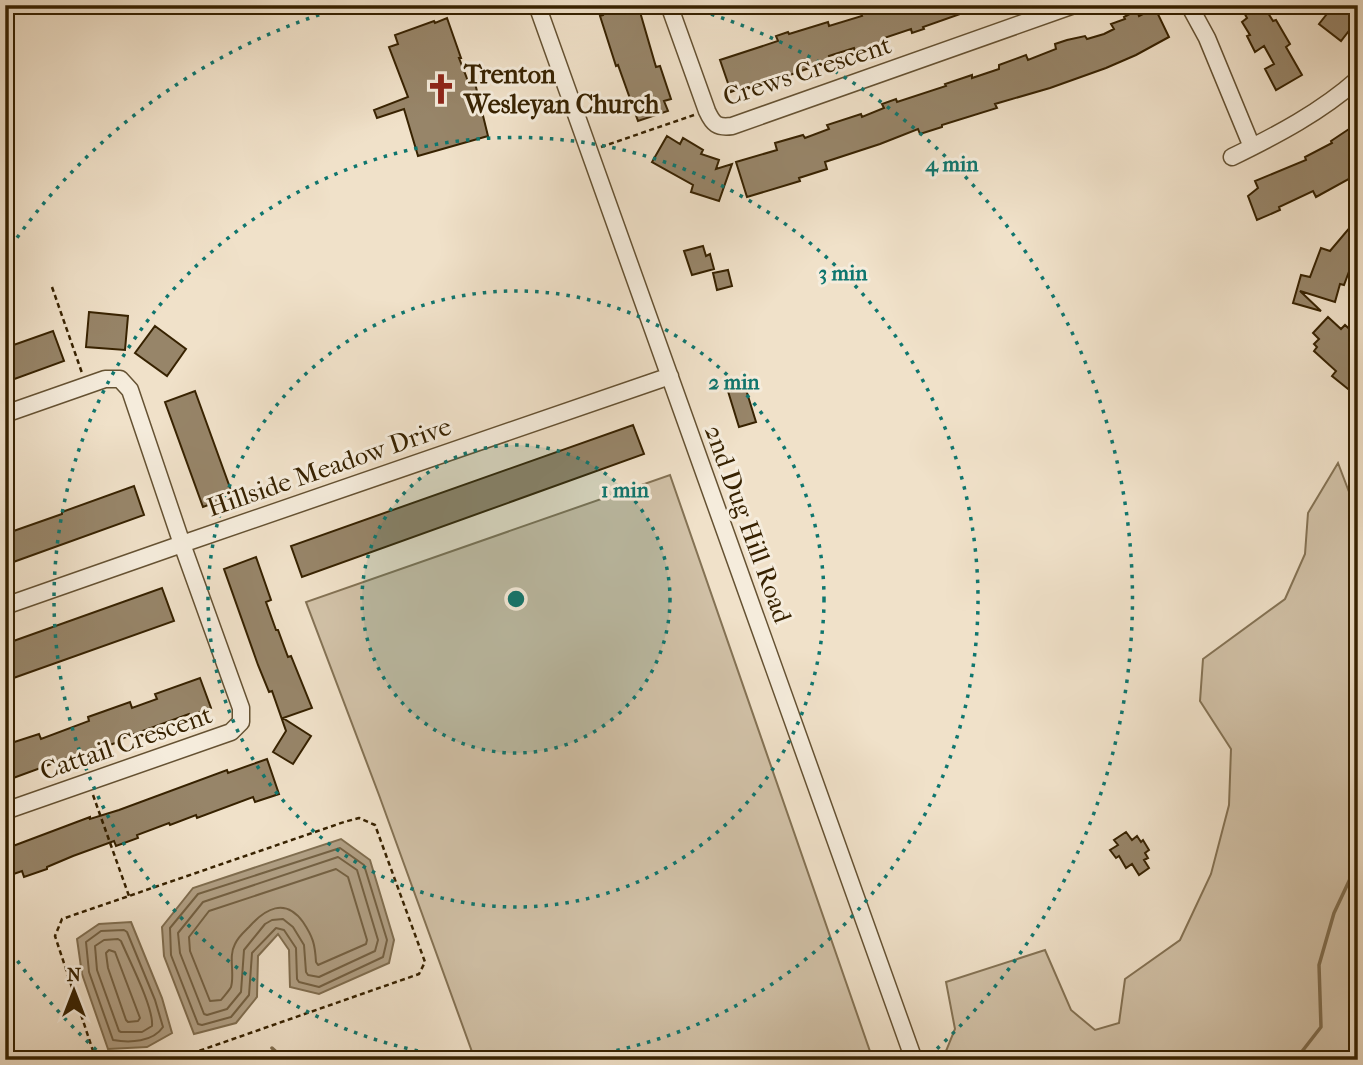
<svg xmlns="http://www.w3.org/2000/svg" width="1363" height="1065" font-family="'IM FELL French Canon',serif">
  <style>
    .green { fill: #d1c1a7; stroke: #847254; stroke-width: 2 }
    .water { fill: #b1a085; stroke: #806e50; stroke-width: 2 }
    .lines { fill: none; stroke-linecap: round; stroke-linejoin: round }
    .shore { stroke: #746143; stroke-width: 2 }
    .stream { stroke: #806e50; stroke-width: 3.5 }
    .building { fill: #978569; stroke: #372201; stroke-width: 2 }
    .minor-casing { stroke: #655233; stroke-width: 19 }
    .path { stroke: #372201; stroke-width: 2.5; stroke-dasharray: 5 3.5; stroke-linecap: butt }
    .minor { stroke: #f5ecdc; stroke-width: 16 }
    .ring { fill: none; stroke: #0f766e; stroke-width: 3.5; stroke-dasharray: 3.5 7 }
    .labels { text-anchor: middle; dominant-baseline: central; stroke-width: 6; stroke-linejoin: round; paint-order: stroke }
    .street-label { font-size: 26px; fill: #372201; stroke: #f5ecdc }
    .poi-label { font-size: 26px; font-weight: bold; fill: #372201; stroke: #f5ecdc; text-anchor: start }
    .centre { fill: #0f766e; stroke: #f5ecdc; stroke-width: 3.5 }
    .ring-label { font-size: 21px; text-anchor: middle; font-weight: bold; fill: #0f766e; stroke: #f5ecdc; stroke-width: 6; stroke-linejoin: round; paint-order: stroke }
  </style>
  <rect width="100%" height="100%" fill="#f0e1c9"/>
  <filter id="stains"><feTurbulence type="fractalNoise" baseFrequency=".00286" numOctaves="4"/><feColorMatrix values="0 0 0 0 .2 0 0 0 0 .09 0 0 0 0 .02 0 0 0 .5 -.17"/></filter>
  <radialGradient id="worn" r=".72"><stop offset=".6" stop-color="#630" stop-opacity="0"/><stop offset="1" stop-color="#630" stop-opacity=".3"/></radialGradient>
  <path class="green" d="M1338 463 1354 505 1358 506V1060H1068L946 1051 955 1029 946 982 1045 950 1071 1010 1095 1030 1119 1023 1125 979 1180 940 1211 874 1229 805 1231 749 1200 701 1203 659 1285 599 1305 554 1308 513Z
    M670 475 873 1060H475L379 795 306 602Z"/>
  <path class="water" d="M341 839 370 860 394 940 389 963 319 994 290 987 289 950 278 934 258 956 257 997 236 1023 194 1034 164 956 162 927 193 888Z
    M131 922 162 998 172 1033 147 1047 108 1049 82 974 77 939 99 924Z"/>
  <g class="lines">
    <path class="shore" d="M340 848 364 865 387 940 383 957 319 987 299 982 297 979 296 948 284 930 276 928 252 953 249 995 231 1017 202 1025 198 1024 171 955 170 928 198 894Z
      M338 857 357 870 378 940 375 951 319 977 308 975 306 972 304 945 293 927 283 919 272 920 265 924 244 950 241 992 227 1009 207 1015 204 1014 180 953 178 933 203 902Z
      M336 869 348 877 367 940 366 944 318 965 316 962C315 944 313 937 303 922 285 897 265 909 249 927 244 932 238 937 235 944 228 957 235 973 231 987 229 991 224 996 221 1000L210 1001 190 951 189 937 209 911Z
      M124 930 127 932 155 1000 163 1027C153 1042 130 1043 113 1040L89 972 86 942 101 931Z
      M118 939 121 941C129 960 154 1008 152 1026L142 1032H121L119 1031 97 970 95 946 104 940Z
      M109 950 115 952 140 1018 138 1021 128 1022 126 1020 108 968 106 953Z"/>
    <path class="stream" d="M272 1048 285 1060
      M1298 1060 1300 1054 1321 1027 1319 965 1334 913 1358 862"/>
  </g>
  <path class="building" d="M600 5H638L656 67 660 66 671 99 664 101 668 111 638 121 618 65 616 66 600 16 603 15Z
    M889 5H980V7L923 27 924 29 912 33 911 29 884 38 886 42 868 49 855 52 854 48 829 56 831 63 816 68 815 66 745 91 744 87 731 92 720 60 778 41 776 36 788 32 789 34 828 22 829 26 862 16 861 14Z
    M1249 5H1263L1273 21 1276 20 1290 44 1286 47 1302 75 1276 90 1265 69 1274 64 1264 46 1255 52 1247 36 1250 35 1242 22 1247 18 1242 9Z
    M1334 5H1358V19L1341 41 1319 24Z
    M1155 8 1169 37 1136 55 1106 68 1050 88 995 104 997 108 942 125V127L920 134 918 129 880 144 825 162 827 169 799 178 800 181 747 197 736 162 777 150 775 143 803 135 805 138 829 129 827 125 861 114 862 117 884 108 882 104 896 99 897 102 946 86 945 84 972 75V78L999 69V65L1026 55 1028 60 1056 49 1055 44 1067 40 1085 36 1087 39 1104 34 1114 29 1111 24 1125 19 1124 17 1137 10 1139 16Z
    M447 18 461 58H459L468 81 474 79 488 136 418 156 404 109 377 118 374 110 408 97 389 47 398 44 395 35 434 21 435 23Z
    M1358 123V174L1316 197 1313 191 1279 207 1280 210 1257 220 1248 196 1258 188 1255 181 1306 160 1305 157 1332 143 1331 141Z
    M667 136 680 144 683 138 703 150 701 154 719 160 716 169 732 164 719 201 691 192 693 185 652 162Z
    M1351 226 1358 231V261L1354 258 1344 285 1340 284 1335 302 1300 291 1321 311 1293 303 1301 275 1310 277 1321 248 1330 251Z
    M703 246 706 256 710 254 714 269 692 275 684 251Z
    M728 270 732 286 717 290 713 273Z
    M89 312 128 316 125 350 86 347Z
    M1328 317 1341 329 1345 325 1358 337V397L1332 376 1336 371 1314 351 1317 347 1314 344 1319 339 1313 333Z
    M155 326 186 349 167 376 135 353Z
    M53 331 64 361 9 381 5 372V348Z
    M744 383 756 422 739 427 727 388Z
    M195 391 233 496 203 507 165 402Z
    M633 425 644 454 302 577 291 546Z
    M134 486 144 515 5 565V534L62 514V512Z
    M256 557 271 600 266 602 276 630H278L288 657 291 656 312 708 283 718 311 736 293 764 273 752 286 731 272 691 269 692 258 665 224 569Z
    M162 588 174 621 5 681V644Z
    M200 678 211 708 190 716 189 714 118 740V742L76 757V755L5 781V745L39 734 41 739 89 721 88 717 130 702 132 708 157 699 155 694Z
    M267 759 279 794 255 802 253 797 197 818 196 815 170 825 169 823 137 835 138 838 116 846 114 841 73 856 47 867V869L24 877 22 871 5 877V849L90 817V819L119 810 227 770 228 773Z
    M1126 832 1132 840 1137 836 1141 842 1143 840 1149 850 1145 853 1148 858 1144 860 1149 868 1139 875 1132 864 1126 868 1119 856 1116 858 1110 850 1118 845 1114 840Z"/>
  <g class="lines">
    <defs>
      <path id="minor" d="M537 5 914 1060
        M669 5 707 111C713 124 717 128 732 126L1074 5
        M1189 5 1207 38 1252 147
        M1232 157C1277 135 1321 112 1358 79
        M5 414 105 379H120L130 390 182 544 241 708V722L231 732 5 811
        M5 606 182 544 670 376"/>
    </defs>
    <use href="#minor" class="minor-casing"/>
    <path class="path" d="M601 147 694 115
      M52 287 82 373
      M93 795 129 896
      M96 1060 55 936 62 919 344 822 359 818 375 825 425 962 419 974 173 1060"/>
    <use href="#minor" class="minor"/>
  </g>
  <circle cx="516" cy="599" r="154" fill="#0f766e" fill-opacity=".12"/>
  <g class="ring">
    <circle cx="516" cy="599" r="154"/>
    <circle cx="516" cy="599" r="308"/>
    <path d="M480 1060A462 462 0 1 1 552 1060"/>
    <path d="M104 1057A616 616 0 0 1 5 943M5 255A616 616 0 0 1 351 5M681 5A616 616 0 0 1 928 1057"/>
  </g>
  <defs>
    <symbol id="church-bare" viewBox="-9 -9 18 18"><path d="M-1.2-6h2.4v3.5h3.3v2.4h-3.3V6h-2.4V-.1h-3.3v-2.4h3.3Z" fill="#8f2418" stroke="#f5ecdc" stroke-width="2.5" paint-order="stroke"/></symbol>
  </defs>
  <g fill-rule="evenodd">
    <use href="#church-bare" x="419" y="67" width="44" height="44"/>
  </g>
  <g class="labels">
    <g class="street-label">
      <text transform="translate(807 71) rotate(-18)">Crews Crescent</text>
      <text transform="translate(329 467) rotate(-19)">Hillside Meadow Drive</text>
      <text transform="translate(748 524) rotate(70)">2nd Dug Hill Road</text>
      <text transform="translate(126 743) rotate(-19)">Cattail Crescent</text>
    </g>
    <g class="poi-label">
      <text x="464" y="74">Trenton<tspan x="464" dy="30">Wesleyan Church</tspan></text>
    </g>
  </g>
  <circle cx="516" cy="599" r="10" class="centre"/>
  <g class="ring-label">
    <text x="952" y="171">4 min</text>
    <text x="843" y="280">3 min</text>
    <text x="734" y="389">2 min</text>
    <text x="625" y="497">1 min</text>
  </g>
  <rect width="1363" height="1065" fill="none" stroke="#f0e1c9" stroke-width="28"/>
  <rect x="7" y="7" width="1349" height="1051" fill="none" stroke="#372201" stroke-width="3.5"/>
  <rect x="14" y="14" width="1335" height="1037" fill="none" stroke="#372201" stroke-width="2"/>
  <g transform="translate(74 991)" stroke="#f5ecdc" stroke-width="5" paint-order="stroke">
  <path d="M0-5L12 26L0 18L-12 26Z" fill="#372201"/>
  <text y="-10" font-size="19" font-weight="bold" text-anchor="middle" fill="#372201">N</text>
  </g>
  <rect width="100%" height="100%" filter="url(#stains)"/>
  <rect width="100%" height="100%" fill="url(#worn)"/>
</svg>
